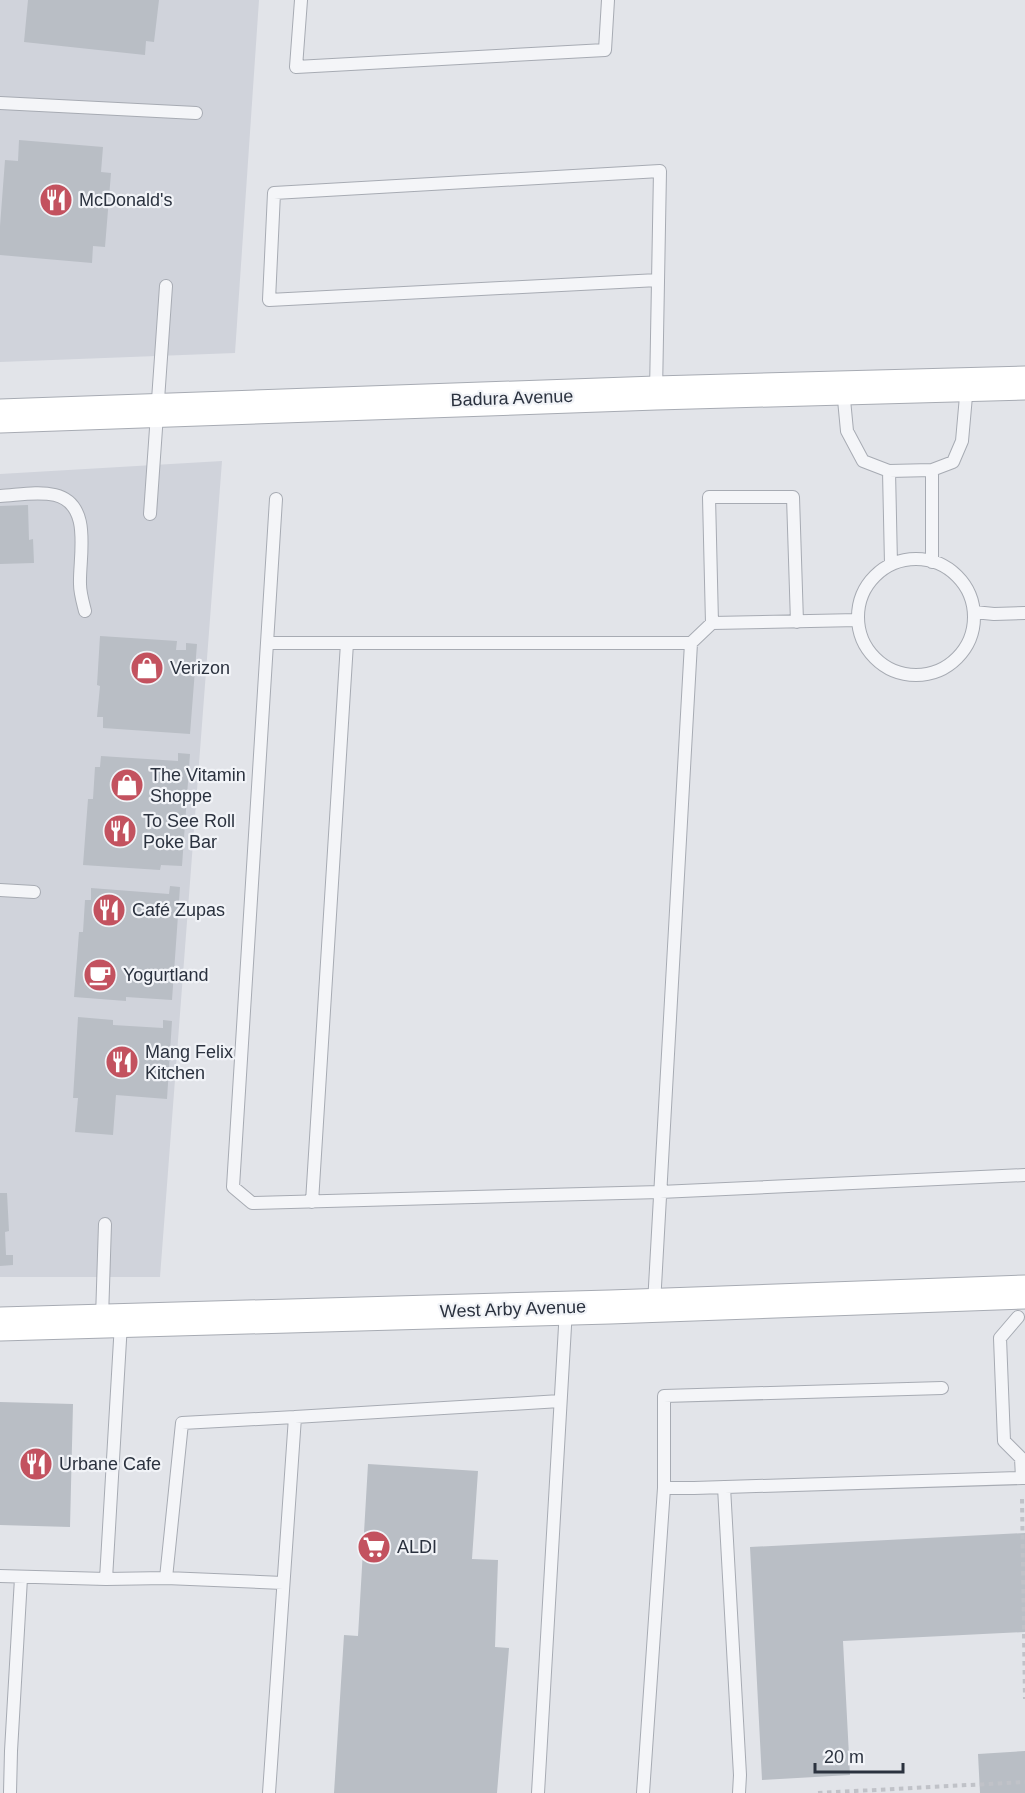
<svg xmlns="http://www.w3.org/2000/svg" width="1025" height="1793" font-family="Arial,sans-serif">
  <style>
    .built { fill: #d0d3db }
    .building { fill: #b9bec5 }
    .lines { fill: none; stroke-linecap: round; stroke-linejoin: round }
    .lane-casing { stroke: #a7abb3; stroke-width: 14 }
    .secondary-casing { stroke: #a7abb3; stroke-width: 35 }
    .path { stroke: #c0c2c8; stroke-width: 4; stroke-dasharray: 4.5 4.5; stroke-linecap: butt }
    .lane { stroke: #f4f5f8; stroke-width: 12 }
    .secondary { stroke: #fff; stroke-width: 33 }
    .labels { text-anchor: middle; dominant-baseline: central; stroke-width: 4.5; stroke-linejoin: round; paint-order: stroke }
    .poi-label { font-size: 18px; fill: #2b323f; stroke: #f1f3f7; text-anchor: start }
    .street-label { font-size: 18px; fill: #2b323f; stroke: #f1f3f7 }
  </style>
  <rect width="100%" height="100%" fill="#e2e4e9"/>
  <path class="built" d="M0 0H259L235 353 0 362Z
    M222 461 160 1277H0V474Z"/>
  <path class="building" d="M28 0H159L154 42 146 41 145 55 24 42Z
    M19 140 103 147 101 172 111 173 105 247 93 246 92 263 0 255V226L5 160 18 161Z
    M28 505 29 540 33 539 34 563 0 564V506Z
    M100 636 177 641 176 650H186V643L197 644 190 734 103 728V717H97L100 686 97 685Z
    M178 753 190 754 182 866 161 865 160 870 83 865 88 799H93L95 767H100L101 756 178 761Z
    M170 886 180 887 172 1000 126 997V1001L74 997 79 932H83L85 900H91V888L169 894Z
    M78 1017 113 1020V1025L163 1028V1020L172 1021 167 1099 116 1095 113 1135 75 1132 78 1098H73Z
    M0 1193H7L9 1231 5 1232 6 1255H13V1265L0 1266Z
    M0 1402 73 1404 70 1527 0 1525Z
    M368 1464 478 1471 472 1559 498 1560 495 1647 509 1648 497 1793H334L344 1635 358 1636Z
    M1025 1533V1632L843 1641 850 1775 762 1780 750 1547Z
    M1025 1751V1793H980L978 1754Z"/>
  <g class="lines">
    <defs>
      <path id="lane" d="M301 0 296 67 605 50 608 0
        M0 103 196 113
        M843 389 847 431 863 461 889 471 891 564
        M656 392 660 171 274 193 269 300 658 280
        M889 471 932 470
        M0 496C18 495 38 491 55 495 93 504 79 556 80 584 80 593 83 603 85 611
        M276 499 233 1187 252 1203 660 1192 1025 1175
        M150 514 166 286
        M858 617a58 58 0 1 1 116 0a58 58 0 1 1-116 0Z
        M932 562V470L953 462 962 441 967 385
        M974 612 994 614 1025 613
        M712 623 709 497H793L797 622
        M267 643H691
        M0 890 34 892
        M312 1202 347 643
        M654 1304 691 643 712 623 858 620
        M1018 1317 1000 1338 1004 1441 1021 1458 1022 1478H1025
        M102 1318 105 1224
        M724 1487 740 1775 739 1793
        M664 1488V1396L942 1388
        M0 1576 106 1579 166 1578 283 1583
        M166 1578 182 1423 295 1417
        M106 1579 121 1323
        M10 1793 11 1751 21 1578
        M269 1793 295 1417 560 1401
        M538 1793 566 1309
        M643 1793 664 1488H694L1022 1478"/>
      <path id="secondary" d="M0 416 656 393 1025 383
        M0 1324 610 1307 1025 1292"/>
    </defs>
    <use href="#lane" class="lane-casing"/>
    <use href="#secondary" class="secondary-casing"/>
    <path class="path" d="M1022 1499 1025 1699
      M818 1793 1025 1782"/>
    <use href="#lane" class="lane"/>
    <use href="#secondary" class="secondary"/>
  </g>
  <defs>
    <symbol id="restaurant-disc" viewBox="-11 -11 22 22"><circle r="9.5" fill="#c3525f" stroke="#f1f3f7"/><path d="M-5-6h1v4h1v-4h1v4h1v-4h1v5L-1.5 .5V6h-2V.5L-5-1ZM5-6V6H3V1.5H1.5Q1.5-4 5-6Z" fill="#fff"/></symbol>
    <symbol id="shop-disc" viewBox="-11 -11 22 22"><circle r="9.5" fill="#c3525f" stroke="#f1f3f7"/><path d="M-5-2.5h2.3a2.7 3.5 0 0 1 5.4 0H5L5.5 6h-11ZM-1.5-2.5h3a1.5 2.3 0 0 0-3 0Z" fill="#fff"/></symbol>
    <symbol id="cafe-disc" viewBox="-11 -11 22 22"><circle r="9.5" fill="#c3525f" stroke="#f1f3f7"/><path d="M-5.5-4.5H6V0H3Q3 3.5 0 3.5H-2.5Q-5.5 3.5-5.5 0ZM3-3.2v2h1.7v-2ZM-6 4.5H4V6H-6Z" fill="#fff"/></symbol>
    <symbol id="supermarket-disc" viewBox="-11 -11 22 22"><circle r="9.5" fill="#c3525f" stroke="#f1f3f7"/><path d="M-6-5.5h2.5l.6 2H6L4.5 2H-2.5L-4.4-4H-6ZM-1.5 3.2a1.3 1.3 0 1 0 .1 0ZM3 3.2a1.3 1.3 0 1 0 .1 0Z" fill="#fff"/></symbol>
  </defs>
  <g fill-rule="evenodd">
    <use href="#restaurant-disc" x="37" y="181" width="38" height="38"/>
    <use href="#shop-disc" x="128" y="649" width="38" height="38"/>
    <use href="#shop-disc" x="108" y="766" width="38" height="38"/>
    <use href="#restaurant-disc" x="101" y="812" width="38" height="38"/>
    <use href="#restaurant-disc" x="90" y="891" width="38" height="38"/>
    <use href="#cafe-disc" x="81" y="956" width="38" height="38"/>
    <use href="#restaurant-disc" x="103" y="1043" width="38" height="38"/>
    <use href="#restaurant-disc" x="17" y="1445" width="38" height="38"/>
    <use href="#supermarket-disc" x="355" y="1528" width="38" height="38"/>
  </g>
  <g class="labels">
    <g class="poi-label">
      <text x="79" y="200">McDonald's</text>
      <text x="170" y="668">Verizon</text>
      <text x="150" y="775">The Vitamin<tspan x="150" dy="21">Shoppe</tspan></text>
      <text x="143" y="821">To See Roll<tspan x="143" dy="21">Poke Bar</tspan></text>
      <text x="132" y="910">Café Zupas</text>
      <text x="123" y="975">Yogurtland</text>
      <text x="145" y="1052">Mang Felix<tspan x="145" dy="21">Kitchen</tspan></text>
      <text x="59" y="1464">Urbane Cafe</text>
      <text x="397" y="1547">ALDI</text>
    </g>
    <g class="street-label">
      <text transform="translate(512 398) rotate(-2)">Badura Avenue</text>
      <text transform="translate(513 1309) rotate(-2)">West Arby Avenue</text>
    </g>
  </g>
  <path d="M815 1763v9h88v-9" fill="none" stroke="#2b323f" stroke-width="3"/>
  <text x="824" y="1763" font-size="18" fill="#2b323f" stroke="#f1f3f7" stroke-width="4.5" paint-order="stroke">20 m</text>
</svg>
